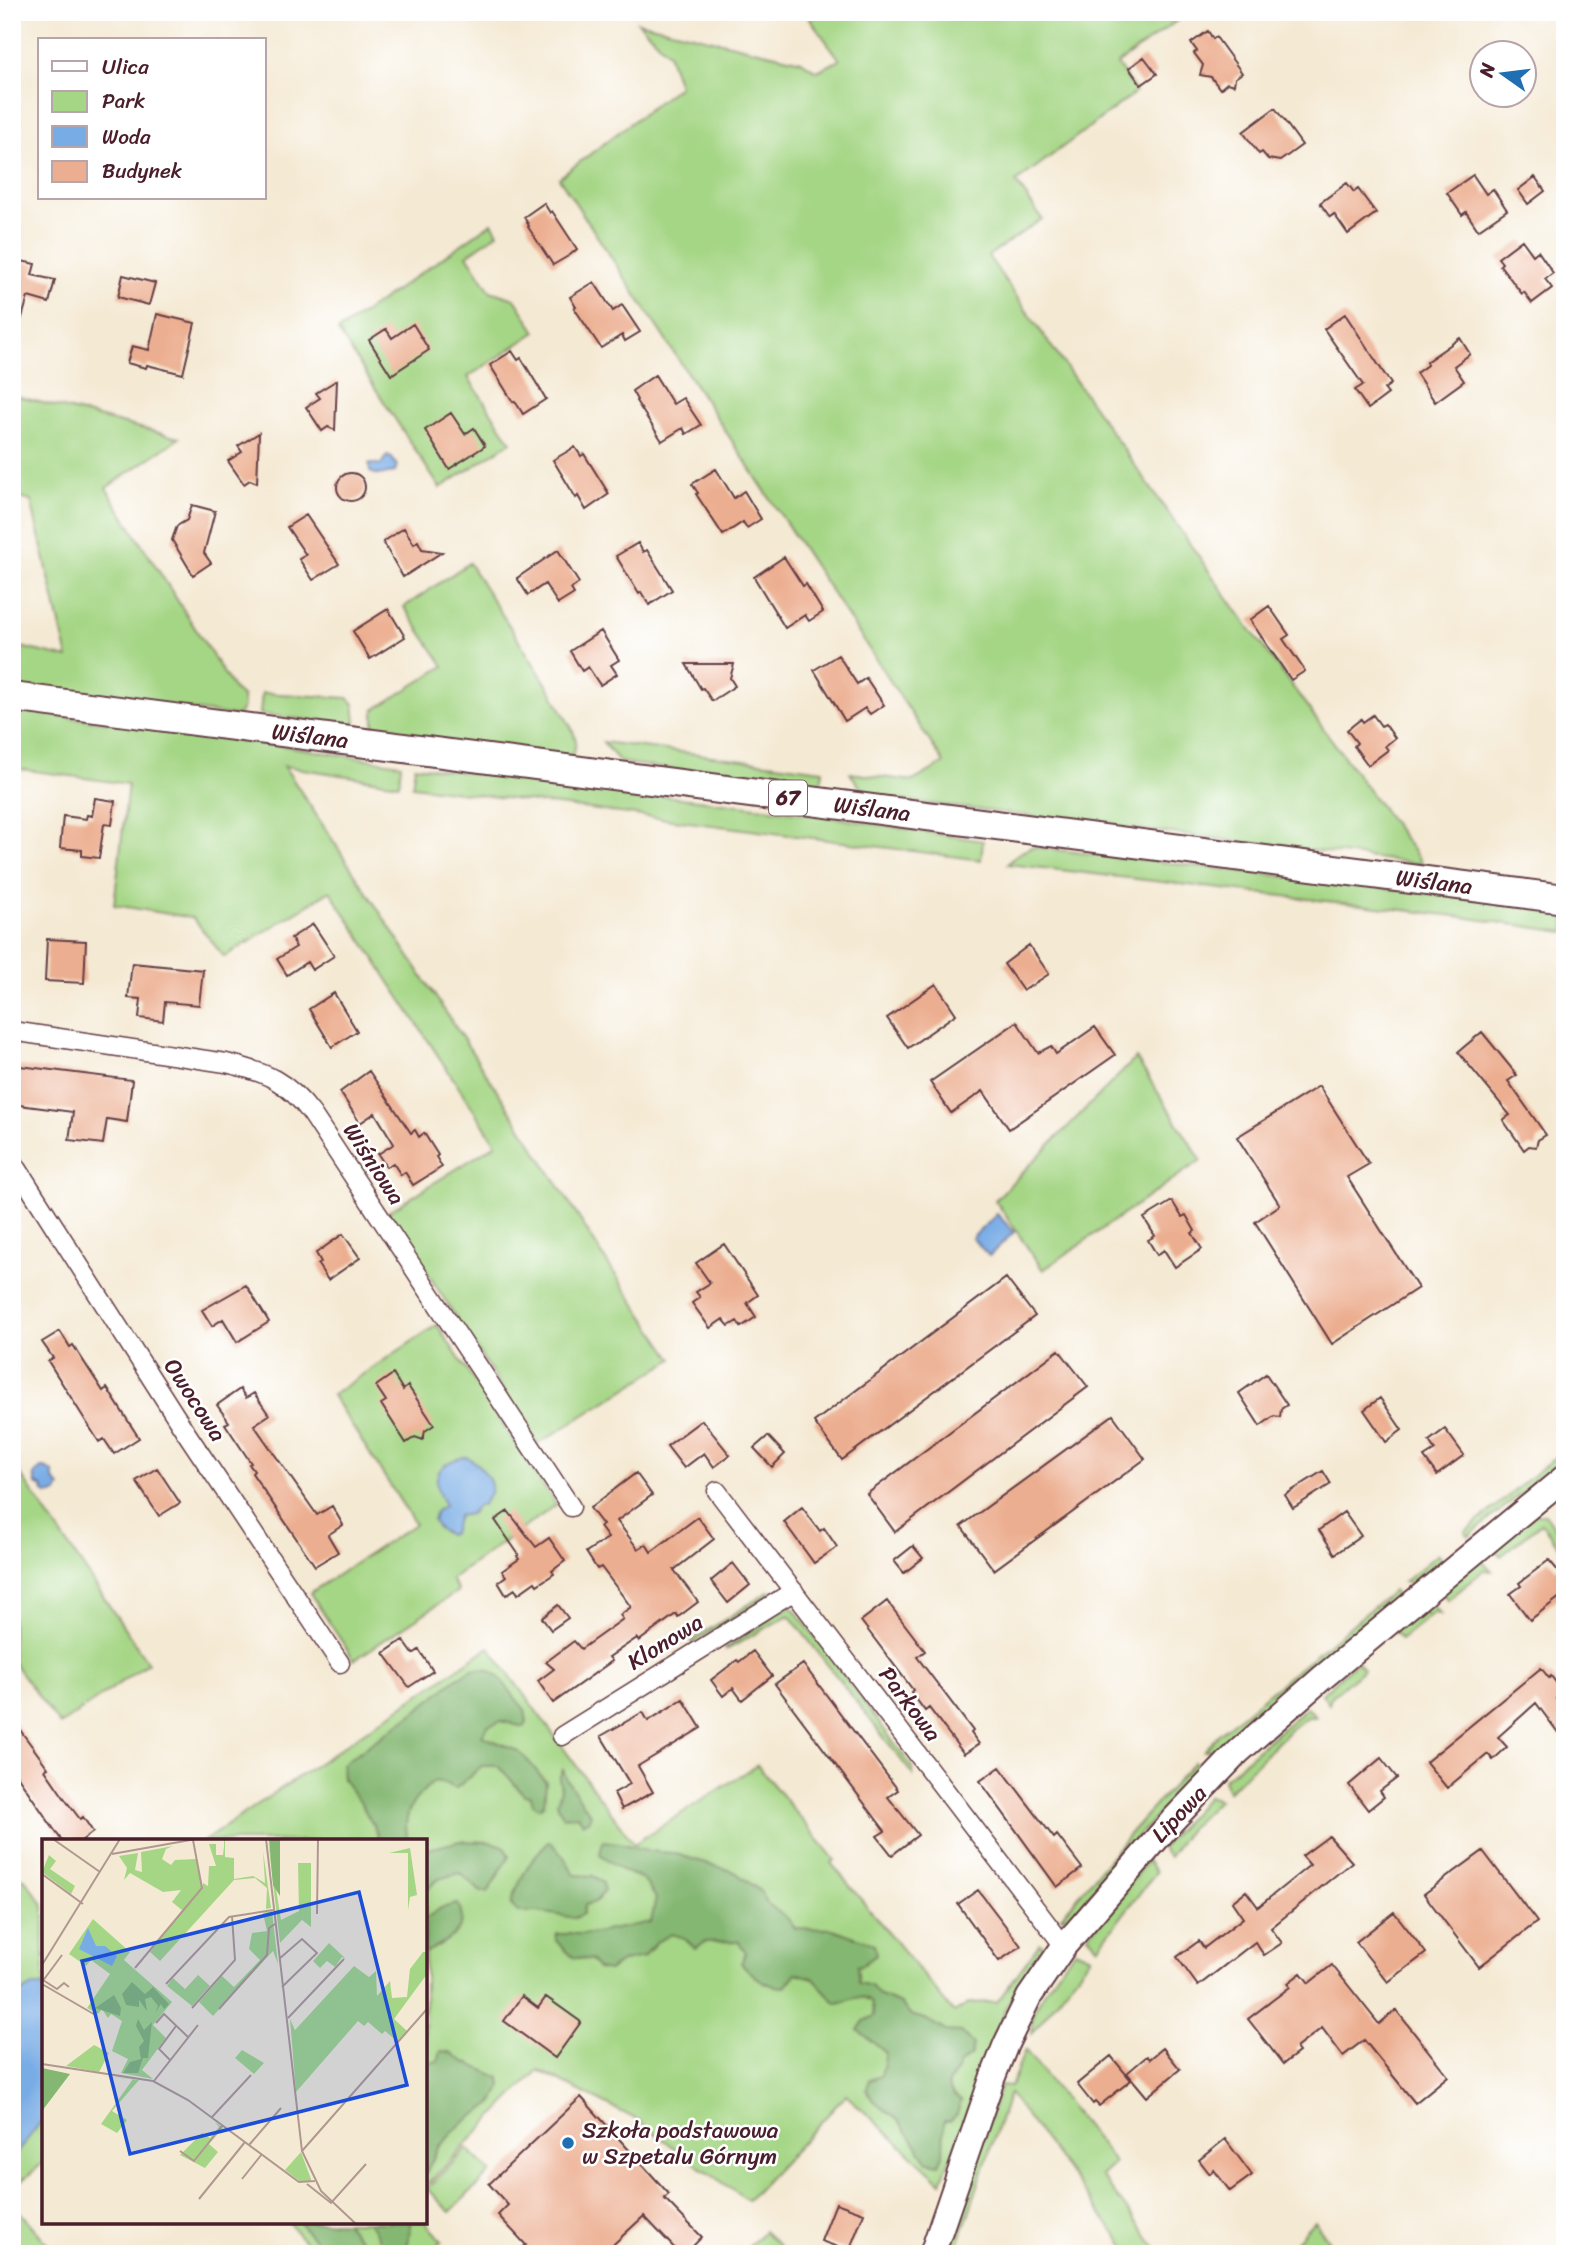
<svg xmlns="http://www.w3.org/2000/svg" width="1577" height="2266" font-family="Sriracha,sans-serif">
  <style>
    .green { fill: #a5d685; stroke: #787a58; stroke-width: 2 }
    .forest { fill: #84b772; stroke: #676b4e; stroke-width: 2 }
    .water { fill: #78ace5; stroke: #616688; stroke-width: 2 }
    .building { fill: #ecae90 }
    .lines { fill: none; stroke-linecap: round; stroke-linejoin: round }
    .street-casing { stroke: #643d44; stroke-width: 21 }
    .secondary-casing { stroke: #643d44; stroke-width: 28 }
    .primary-casing { stroke: #643d44; stroke-width: 32 }
    .street { stroke: #fff; stroke-width: 18 }
    .secondary { stroke: #fff; stroke-width: 24 }
    .primary { stroke: #fff; stroke-width: 28 }
    .poi-dot { fill: #1f6fb2; stroke: #fff; stroke-width: 2.5 }
    .labels { text-anchor: middle; dominant-baseline: central; stroke-width: 5; stroke-linejoin: round; paint-order: stroke }
    .shield { fill: #fff; stroke: #80626b; stroke-width: 2 }
    .shield-label { font-size: 21px; font-weight: bold; fill: #4a1f2b }
    .street-label { font-size: 23px; fill: #4a1f2b; stroke: #fff }
    .poi-label { font-size: 23px; fill: #4a1f2b; stroke: #fff; text-anchor: start }
    .inset-road { fill: none; stroke: #b09890; stroke-width: 2 }
    .view { fill: #1d4ed8; fill-opacity: 0.15; stroke: #1d4ed8; stroke-width: 3.5 }
    .inset-edge { fill: none; stroke: #4a1f2b; stroke-width: 3.5 }
  </style>
  <rect width="100%" height="100%" fill="#fff"/>
  <filter id="ink" filterUnits="userSpaceOnUse"><feTurbulence type="fractalNoise" baseFrequency=".0143" numOctaves="2"/><feDisplacementMap in="SourceGraphic" scale="14" xChannelSelector="R" yChannelSelector="G"/><feConvolveMatrix kernelMatrix="1 2 1 2 8 2 1 2 1" color-interpolation-filters="sRGB"/></filter>
  <filter id="wash" filterUnits="userSpaceOnUse"><feTurbulence type="fractalNoise" baseFrequency=".00686" numOctaves="4" result="noise"/><feDisplacementMap in="SourceGraphic" scale="28" xChannelSelector="R" yChannelSelector="G"/><feGaussianBlur stdDeviation="1.57" result="paint"/><feColorMatrix in="noise" values="0 0 0 0 0 0 0 0 0 0 0 0 0 0 0 0 0 1.4 0 .05"/><feComposite in="paint" operator="in"/></filter>
  <g filter="url(#wash)">
    <rect width="100%" height="100%" fill="#f4e9d3"/>
    <path class="green" d="M805 12H1189L1117 64 1136 92 1016 182 1042 219 988 256 1239 614 1423 864 867 796 850 773 913 781 944 763 559 178 679 86 668 53 638 22 801 61 817 71 840 60Z
      M492 223 498 233 467 255 490 291 515 299 536 332 468 377 511 442 440 488 338 331Z
      M12 395 179 438 106 488 235 691 242 696 243 707 238 716 12 687V645L68 658 31 501 12 496Z
      M469 563 551 691 573 731 576 741 574 752 567 758 374 732V710L444 666 404 607Z
      M262 693 348 698 354 704 356 721 353 725H348L260 714Z
      M12 710 203 734 401 764 399 784 284 766 529 1139 608 1264 673 1359 538 1444 388 1212 496 1144 330 891 224 957 193 918 114 905 128 784 12 768Z
      M603 742 823 770 822 778 815 790 620 762Z
      M415 766 805 813 983 841 981 860 412 786Z
      M1031 847 1490 900 1565 911V932L1455 916 1008 864 1016 855Z
      M1136 1058 1201 1160 1043 1270 995 1200Z
      M437 1325 556 1505 451 1579 458 1591 354 1660 310 1593 415 1524 332 1395Z
      M1565 1449V1458L1469 1536 1465 1532Z
      M12 1462 148 1663 60 1725 12 1661Z
      M1533 1514H1545L1565 1541V1554L1541 1523 1501 1556 1494 1549Z
      M1438 1554 1441 1560 1412 1584 1404 1582Z
      M1480 1558 1492 1571 1484 1570 1448 1600 1441 1591Z
      M770 1591 773 1593 692 1644 691 1641Z
      M1393 1591 1397 1597 1269 1703 1217 1750 1204 1751 1219 1734Z
      M1428 1601 1440 1614 1433 1613 1401 1639 1393 1630Z
      M788 1607 794 1609 913 1768V1775L789 1615 726 1650 725 1648Z
      M489 1647 634 1844 757 1765 835 1860 831 1863 954 2013 970 2003 997 2002 1040 1943 1043 1945V1954L1007 2005 941 2182 846 2095 748 2200 700 2167 636 2119 538 2070 425 2187V1841H204Z
      M1357 1661 1364 1669 1331 1697 1329 1704 1322 1694Z
      M1307 1707 1316 1717H1307L1290 1730 1228 1792 1224 1779Z
      M1194 1762 1200 1771 1136 1838 1070 1918 1061 1917 1132 1831Z
      M1208 1796 1219 1800 1189 1829 1169 1857 1161 1848Z
      M1147 1861 1156 1872 1098 1947 1088 1936Z
      M24 1878 44 1905V2162L12 2189V1885Z
      M1075 1950 1091 1957 1031 2034C1030 2003 1057 1974 1075 1950Z
      M1025 2050 1115 2163 1101 2176 1161 2254H1131L1009 2093 955 2254H943L1001 2085 1011 2086Z
      M467 2148 491 2172 450 2212 427 2189Z
      M12 2203 47 2243 35 2254H12Z
      M1314 2221 1339 2254H1284Z
      M288 2222H425L442 2241 430 2254H315Z
      M764 2231 788 2254H742Z"/>
    <path class="forest" d="M473 1669 488 1670 497 1675 525 1710 527 1723 524 1727 501 1721 487 1726 482 1736C491 1740 513 1748 519 1752 529 1760 537 1772 546 1782L544 1804 539 1808 533 1804 531 1796 524 1795 499 1766H482L455 1789 447 1784 435 1781C414 1797 401 1813 408 1841H376L378 1834 360 1802 343 1780 342 1764 414 1713 457 1678Z
      M563 1770 567 1780 591 1815 588 1821 583 1823 578 1815 563 1817 557 1803 561 1789 559 1778Z
      M460 1841 490 1842 504 1846 509 1856 488 1892H481L460 1873 439 1879 425 1891V1850Z
      M549 1841 562 1854 575 1875 593 1876 603 1883 604 1892 595 1902 585 1905 583 1914 575 1918 539 1912H518L511 1905C518 1881 531 1858 549 1841Z
      M603 1841 619 1843 650 1851 673 1853 735 1872 761 1892 768 1904 787 1918 795 1928 833 1929 874 1944 876 1955 864 1964 857 1966 859 1983 871 1986 880 1996 901 2004 911 2015 927 2020 946 2031 961 2032 973 2044 971 2055 960 2064 948 2086 953 2095 961 2101 957 2114 950 2121H944L943 2155 939 2164 928 2162 900 2122 872 2099 867 2090 869 2080 881 2076 886 2053 858 2030 864 2021 874 2016 871 2001C858 1992 851 2002 836 2003L813 1978 796 1973 785 1987C766 1987 754 1976 741 1963L746 1952 738 1941 705 1942 695 1948 684 1938 672 1934 656 1942 644 1957C630 1959 619 1961 609 1971L598 1969 591 1960 573 1957 556 1941 557 1934H590L651 1922 656 1898 643 1879 623 1871 600 1854Z
      M458 1904C472 1932 445 1941 425 1953V1919L441 1908Z
      M441 2051 450 2052 463 2061 500 2078 501 2088 492 2104 461 2124 438 2148 425 2175V2064L438 2061Z
      M299 2222H345L373 2254H326Z
      M368 2222H410V2232L407 2247 396 2250 391 2254 385 2253 374 2229Z"/>
    <path class="water" d="M387 456 392 458 397 466 395 472 378 475 370 472 369 464H382Z
      M997 1214 1014 1232 989 1256 972 1238Z
      M466 1457C476 1461 493 1478 491 1490 490 1495 484 1502 481 1506L478 1505 470 1514 458 1516 453 1533 448 1535 438 1528 433 1521 436 1511 445 1505C429 1480 436 1462 466 1457Z
      M41 1468H45L53 1472V1479L60 1487 57 1493 48 1495 44 1492 43 1487 36 1484 34 1475Z
      M33 1986H44V2118L12 2159V1998Z"/>
    <g id="blocks">
      <path class="building" d="M1208 31 1213 39 1216 37 1242 73 1235 78 1234 85 1227 83 1220 89 1211 77 1200 75 1203 65 1194 53 1197 51 1191 43Z
        M1144 57 1157 74 1141 85 1129 68Z
        M1275 108 1302 145 1280 161 1268 159 1262 152 1259 154 1243 132Z
        M1473 175 1486 194 1493 189 1507 210 1478 230 1466 212 1462 215 1447 193Z
        M1535 177 1545 191 1528 204 1518 190Z
        M1347 183 1354 192 1358 189 1376 213 1348 234 1334 214 1330 217 1320 203Z
        M544 203 550 213 552 211 577 249 570 255 553 265 528 227 529 226 524 217Z
        M1522 240 1533 255 1538 251 1553 273 1545 279 1552 288 1532 303 1524 292 1522 294 1500 265 1502 263 1498 258Z
        M12 259 35 264 32 275 55 280 49 303 28 297 17 335H12Z
        M123 275 155 283 149 305 118 297Z
        M594 282 613 311 622 305 640 332 625 341 622 335 601 348 574 308 576 307 570 297Z
        M157 314 195 323 183 374 147 365 146 368 127 363 132 346 149 350Z
        M1345 314 1391 384 1384 389 1388 394 1368 409 1355 390 1363 385 1324 329Z
        M413 324 429 350 391 375 369 340 386 329 392 338Z
        M1460 338 1470 354 1454 366 1464 381 1435 402 1416 373 1427 365 1426 362Z
        M512 351 518 360 521 358 546 399 523 414 515 401 513 402 490 365Z
        M655 375 673 404 683 398 701 425 686 434 683 428 662 441 636 401 637 400 632 391Z
        M337 380 335 430 328 427 322 431 306 407 320 398 316 393Z
        M451 413 465 434 474 428 485 446 449 469 425 430Z
        M259 433 257 483 250 480 244 484 228 461 242 452 238 446Z
        M575 447 581 456 584 454 609 494 586 510 578 496 576 498 553 460Z
        M716 469 734 498 744 491 761 519 747 528 743 522 723 535 696 494 698 493 692 484Z
        M337 487a14 14 0 1 1 28 0a14 14 0 1 1-28 0Z
        M192 505 215 511 204 553 211 563 193 575 172 540 177 526 187 520Z
        M306 515 339 564 313 580 299 559 306 555 287 527Z
        M404 528 414 544 418 541 422 549 442 552 403 577 383 542Z
        M638 543 643 552 647 550 672 590 649 605 641 592 639 594 616 556Z
        M558 550 579 583 571 589 574 594 558 604 545 584 528 595 517 578Z
        M784 557 803 586 806 584 823 612 809 621 805 615 785 628 754 577Z
        M1269 606 1289 635 1283 639 1305 671 1291 680 1250 620Z
        M388 609 405 637 370 659 353 631Z
        M601 631 619 660 611 665 617 674 600 685 588 667 582 671 570 651Z
        M838 655 857 684 866 678 884 705 870 714 865 708 845 721 814 670Z
        M686 664H734L730 678 735 686 712 701 703 688 701 689Z
        M1373 715 1381 726 1385 724 1395 738 1385 746 1388 750 1368 765 1354 746 1357 743 1347 730 1361 719 1363 722Z
        M95 798 115 801 112 825 104 824 99 858 82 856V850L60 848 63 816 86 819 87 815 92 816Z
        M313 924 334 956 312 970 307 962 287 975 277 959 296 947 291 938Z
        M47 939 86 941 84 983 45 981Z
        M1029 945 1049 974 1023 991 1004 964Z
        M132 963 203 970 199 1005 165 1002 163 1021 139 1018 141 999 128 998Z
        M936 984 956 1014 908 1048 887 1018Z
        M334 993 357 1031 332 1047 309 1009Z
        M1017 1022 1038 1053 1051 1046 1056 1054 1095 1027 1115 1055 1009 1129 983 1091 951 1113 930 1082Z
        M1482 1032 1517 1075 1508 1081 1546 1135 1538 1140 1536 1147 1529 1146 1524 1150 1503 1120 1510 1115 1458 1052Z
        M12 1065 132 1080 127 1122 107 1119 103 1144 69 1140 73 1112 12 1104Z
        M369 1071 411 1133 415 1130 419 1137 424 1133 438 1155 436 1157 442 1167 413 1185 405 1172 401 1175 393 1163 386 1167 378 1154 394 1144 375 1113 360 1123 340 1092Z
        M1319 1086 1369 1164 1347 1177 1418 1288 1332 1344 1255 1222 1280 1205 1237 1137Z
        M1172 1201 1182 1217 1186 1215 1195 1231 1192 1233 1202 1249 1175 1267 1164 1250 1157 1255 1148 1240 1155 1236 1144 1218Z
        M343 1234 360 1258 328 1280 318 1265 321 1262 316 1253Z
        M724 1244 758 1295 747 1303 756 1317 741 1327 737 1321 729 1326 723 1319 710 1328 692 1303 700 1297 696 1292 710 1283 696 1263Z
        M1006 1278 1035 1316 842 1460 814 1422Z
        M246 1285 269 1322 237 1342 223 1319 212 1326 202 1310Z
        M60 1331 70 1347 73 1345 103 1391 107 1388 139 1438 114 1454 104 1439 99 1442 48 1361 53 1358 42 1342Z
        M1059 1350 1088 1387 895 1532 867 1494Z
        M393 1374 403 1390 408 1386 434 1425 425 1431 423 1440 415 1437 406 1443 381 1404 386 1401 376 1386Z
        M1266 1374 1287 1405 1281 1409 1280 1417 1274 1416 1260 1426 1239 1393Z
        M240 1389 246 1398 254 1393 269 1415 254 1425 317 1515 332 1506 343 1525 328 1535 338 1552 315 1566 252 1473 254 1471 249 1464 251 1463 225 1424 229 1422 217 1405Z
        M1380 1398 1402 1430 1386 1442 1364 1410Z
        M1113 1415 1145 1459 994 1570 961 1526Z
        M702 1420 730 1455 714 1467 704 1453 684 1468 667 1446Z
        M1445 1429 1464 1455 1437 1475 1424 1457 1435 1450 1429 1441Z
        M768 1436 785 1454 772 1467 754 1448Z
        M157 1468 180 1503 159 1516 136 1481Z
        M1323 1471 1331 1484 1293 1508 1285 1495Z
        M636 1473 652 1495 617 1521 638 1549 646 1544 651 1552 698 1517 714 1539 674 1570 698 1602 678 1617 676 1614 639 1641 637 1638 609 1657 612 1661 553 1703 538 1681 554 1669 546 1662 574 1641 581 1649 623 1619 620 1615 631 1607 601 1567 597 1569 586 1552 608 1538 600 1527 603 1525 590 1508Z
        M802 1507 820 1531 824 1528 837 1547 814 1563 784 1522Z
        M508 1511 536 1547 549 1538 565 1561 552 1571 554 1574 537 1585 535 1582 518 1594 515 1589 506 1595 498 1582 506 1576 502 1571 519 1559 517 1556 519 1555 495 1520Z
        M1344 1512 1361 1536 1335 1554 1319 1530Z
        M913 1546 923 1558 904 1573 894 1561Z
        M1549 1560 1565 1579V1593L1530 1620 1510 1594 1521 1586 1519 1583Z
        M733 1563 750 1585 728 1603 711 1581Z
        M887 1601 925 1651 917 1657 973 1731 971 1733 979 1744 964 1754 929 1708 925 1711 911 1692 913 1690 861 1621Z
        M558 1605 568 1618 551 1630 542 1618Z
        M403 1640 413 1654 419 1650 433 1671 409 1687 384 1653Z
        M753 1651 772 1676 742 1700 733 1688 723 1696 711 1680 737 1660 739 1662Z
        M803 1664 898 1790 888 1797 918 1835 892 1855 877 1836 885 1831 775 1684Z
        M1541 1668 1549 1678 1551 1676 1564 1693 1556 1699 1565 1711V1742L1536 1703 1498 1737 1507 1747 1493 1760 1488 1754 1447 1788 1426 1762Z
        M683 1699 701 1728 638 1766 653 1792 622 1809 614 1793 630 1784 601 1736 643 1712 648 1721Z
        M12 1719 48 1768 45 1770 67 1802 80 1819 83 1817 93 1832 81 1841H62L16 1774H12Z
        M1381 1758 1397 1778 1380 1791 1384 1797 1368 1810 1349 1785Z
        M1000 1767 1054 1838 1057 1835 1082 1868 1057 1887 980 1781Z
        M1329 1836 1352 1862 1271 1928 1282 1943 1264 1955 1255 1942 1198 1986 1177 1957 1199 1941 1204 1948 1243 1918 1232 1902 1246 1891 1258 1907 1310 1865 1302 1856Z
        M1483 1851 1537 1922 1479 1967 1424 1894Z
        M978 1890 1021 1946 999 1961 958 1904Z
        M1394 1912 1426 1953 1388 1982 1356 1942Z
        M1332 1965 1379 2024 1396 2010 1448 2076 1415 2103 1364 2040 1343 2056 1322 2028 1296 2048 1299 2052 1283 2064 1248 2019 1290 1987 1288 1983 1301 1973 1309 1983Z
        M522 1996 538 2008 546 1997 581 2022 555 2058 504 2021Z
        M1163 2048 1180 2069 1147 2097 1127 2073 1147 2056 1150 2059Z
        M1111 2056 1131 2080 1099 2106 1095 2102 1093 2104 1077 2084Z
        M581 2097 669 2194 664 2198 702 2237 685 2254H680L644 2216 603 2254H517L526 2245 498 2215 508 2205 489 2184Z
        M1225 2139 1252 2175 1230 2191 1214 2170 1210 2174 1199 2160Z
        M836 2203 864 2213 849 2251 821 2241Z"/>
    </g>
  </g>
  <g filter="url(#ink)">
    <use href="#blocks" fill-opacity="0" stroke="#643d44" stroke-width="2"/>
    <g class="lines">
      <defs>
        <path id="street" d="M12 1031 226 1063C266 1072 287 1081 312 1114L571 1507
          M12 1160 185 1431 340 1663
          M717 1491 1064 1946
          M562 1736 794 1591"/>
        <path id="secondary" d="M932 2254 992 2079 1006 2044 1029 1997 1064 1946 1173 1820 1238 1752 1322 1678 1565 1477"/>
        <path id="primary" d="M12 697 1565 899"/>
      </defs>
      <use href="#street" class="street-casing"/>
      <use href="#secondary" class="secondary-casing"/>
      <use href="#primary" class="primary-casing"/>
      <use href="#street" class="street"/>
      <use href="#secondary" class="secondary"/>
      <use href="#primary" class="primary"/>
    </g>
  </g>
  <circle class="poi-dot" cx="568" cy="2143" r="7"/>
  <g class="labels">
    <rect class="shield" x="769" y="780.5" width="38" height="35" rx="5"/>
    <g class="shield-label">
      <text x="788" y="798">67</text>
    </g>
    <g class="street-label">
      <text transform="translate(310 736) rotate(7)">Wiślana</text>
      <text transform="translate(872 809) rotate(7)">Wiślana</text>
      <text transform="translate(1434 882) rotate(7)">Wiślana</text>
      <text transform="translate(374 1164) rotate(57)">Wiśniowa</text>
      <text transform="translate(195 1400) rotate(57)">Owocowa</text>
      <text transform="translate(665 1642) rotate(-32)">Klonowa</text>
      <text transform="translate(910 1704) rotate(53)">Parkowa</text>
      <text transform="translate(1179 1814) rotate(-47)">Lipowa</text>
    </g>
    <g class="poi-label">
      <text x="582" y="2130">Szkoła podstawowa<tspan x="582" dy="26">w Szpetalu Górnym</tspan></text>
    </g>
  </g>
  <g transform="translate(42 1839)">
    <rect width="385" height="385" fill="#f4e9d3"/>
    <path d="M165 0H183V18L192 19V40L211 37 223 44 221 12 229 69 224 70 225 49 213 39 192 41 118 122 108 113 140 71 130 63 139 51 121 53 88 34 82 41 85 29 77 17 96 14 93 31 100 33 99 13 131 7 124 10 120 20 129 26 133 21 154 20 161 49V44L166 47 167 27H174L167 5H174V16H181L182 8V1ZM226 0 239 81 257 72 256 24H269V88L260 81 238 104ZM368 9 375 56 368 58 366 71V14H347ZM7 16 14 22 8 30 33 47 29 55 0 33ZM230 72 236 125 231 112 171 177 157 163 180 137 192 148 218 121 207 110 210 94 225 92 221 74ZM51 80 88 113 82 121 130 163 111 186 124 199 100 231 111 240 79 234 86 220 70 212 80 182 69 175 66 179 60 170 56 175 45 169 68 135 49 121 44 127 27 115ZM287 104 304 120 300 118 293 128 285 122 278 129 271 122ZM381 113H385V135L352 180 365 192 356 203 343 192 340 195 326 183 322 187 316 182 254 253 248 180 253 191 312 127 327 138 334 132 335 157 348 142 350 159 365 158 368 130ZM156 136 168 147 150 167 125 147 131 139 143 150ZM52 206 67 214 57 233 24 227ZM200 211 222 224 212 235 193 219ZM58 237 97 241 70 272 85 281 75 294 59 285 91 240ZM173 283 181 289 167 305 176 313 163 329 138 316 160 294 168 299 177 288ZM259 313 269 340V342L259 343 243 331Z" fill="#a5d685"/>
    <path d="M227 0H238V57L231 46ZM90 143 103 155 111 148 127 165 122 170 119 165 113 174 116 167 109 158 103 160 105 172 97 161V168L84 166 80 155ZM72 156 79 169 78 177 53 169ZM96 180 102 191 110 183 106 219H101L96 234H81L88 223 99 220 97 208 102 202 94 187ZM0 229 28 235 0 272Z" fill="#84b772"/>
    <path d="M46 89 54 107H63L75 117 70 127 37 110Z" fill="#78ace5"/>
    <path class="inset-road" d="M11 0 58 33M224 0 260 312 279 352 314 385M70 15 154 0M0 35 41 65M275 75 276 0M237 120 260 100 275 114 240 148M0 126 78 0M93 129 160 49 151 1M1 141 15 150 22 144 27 148M0 143 20 116M0 145 55 177M124 145 187 78 231 71M150 169 193 121 190 77M177 170 225 116 227 89 233 85M246 179 302 120M114 184 122 175 146 198M128 221 117 210 134 187M0 225 111 242 146 261 257 343 273 342M112 242 156 186M170 278 209 236M207 306 239 269M138 312 152 322 180 287M260 312 385 170M200 340 220 315M265 345 289 364 324 325M157 360 203 303"/>
    <path class="view" d="M317 53 365 246 88 315 40 122Z"/>
    <rect width="385" height="385" class="inset-edge"/>
  </g>
  <rect width="1577" height="2266" fill="none" stroke="#fff" stroke-width="42"/>
  <rect x="38" y="38" width="228" height="161" fill="#ffffff" stroke="#b7a5aa" stroke-width="2"/>
  <rect x="52" y="61" width="35" height="10" fill="#ffffff" stroke="#b7a5aa" stroke-width="2"/>
  <text x="102" y="74" font-size="21" fill="#4a1f2b">Ulica</text>
  <rect x="52" y="91" width="35" height="21" fill="#a5d685" stroke="#b7a5aa" stroke-width="2"/>
  <text x="102" y="108" font-size="21" fill="#4a1f2b">Park</text>
  <rect x="52" y="126" width="35" height="21" fill="#78ace5" stroke="#b7a5aa" stroke-width="2"/>
  <text x="102" y="144" font-size="21" fill="#4a1f2b">Woda</text>
  <rect x="52" y="161" width="35" height="21" fill="#ecae90" stroke="#b7a5aa" stroke-width="2"/>
  <text x="102" y="178" font-size="21" fill="#4a1f2b">Budynek</text>
  <g transform="translate(1503 74) rotate(284)"><circle r="33" fill="#ffffff" stroke="#b7a5aa" stroke-width="2"/>
  <path d="M0-5L12 26L0 18L-12 26Z" fill="#1f6fb2"/>
  <text y="-10" font-size="19" font-weight="bold" text-anchor="middle" fill="#4a1f2b">N</text>
  </g>
</svg>
